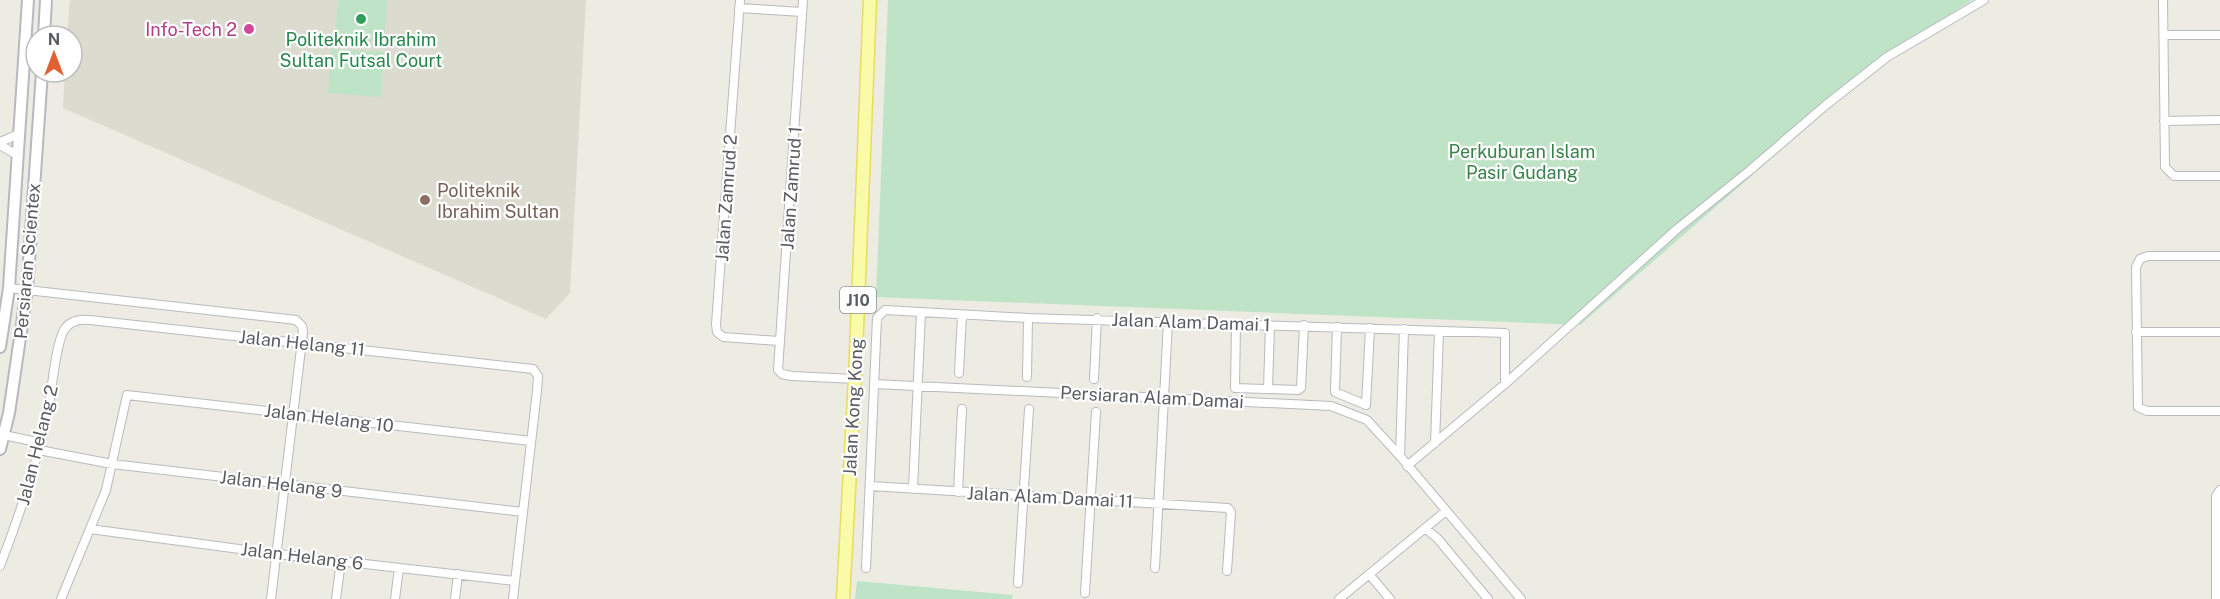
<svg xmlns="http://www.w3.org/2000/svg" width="2220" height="599" font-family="'Public Sans',sans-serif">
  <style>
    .education { fill: #dcdbd0 }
    .green { fill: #bfe3c6 }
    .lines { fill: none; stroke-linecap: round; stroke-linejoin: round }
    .minor-casing { stroke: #b9bac0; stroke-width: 10 }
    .secondary-casing { stroke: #b8b9c0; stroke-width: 14 }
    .primary-casing { stroke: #eadc5d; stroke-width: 15 }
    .minor { stroke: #fff; stroke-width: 8 }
    .secondary { stroke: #fff; stroke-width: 10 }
    .primary { stroke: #f9fba9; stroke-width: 12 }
    .leisure-dot { fill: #2e9e5b; stroke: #fff; stroke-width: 2 }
    .hotel-dot { fill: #d1479c; stroke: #fff; stroke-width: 2 }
    .education-dot { fill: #8d6e63; stroke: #fff; stroke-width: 2 }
    .labels { text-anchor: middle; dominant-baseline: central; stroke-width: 4.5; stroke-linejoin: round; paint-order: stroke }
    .shield { fill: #fff; stroke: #8c8d91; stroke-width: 1.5 }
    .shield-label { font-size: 16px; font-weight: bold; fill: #5a5c62 }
    .hotel-label { font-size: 18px; fill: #b23c85; stroke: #fff; text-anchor: end }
    .leisure-label { font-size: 18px; fill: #27864d; stroke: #fff }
    .park-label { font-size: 18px; fill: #39824a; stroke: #fff }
    .street-label { font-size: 18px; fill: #5a5c62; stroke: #fff }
    .education-label { font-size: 18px; fill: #785e54; stroke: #fff; text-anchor: start }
  </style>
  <rect width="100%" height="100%" fill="#ecece2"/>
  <path class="education" d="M70 0H586L570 293 546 319 63 108 65 72H72V36H67Z"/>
  <path class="green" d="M338 0H387L384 42 335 38Z
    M888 0H1972L1903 44 1580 325 876 297Z
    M331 49 384 52 381 97 328 93Z
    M857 581 1013 595 1012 599H855Z"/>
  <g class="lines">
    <defs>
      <path id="minor" d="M740 0 716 324 717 332 723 337 779 341
        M803 0 778 370 782 374 792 376 855 379
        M2163 0 2165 167 2174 176H2220
        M739 8 802 12
        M2164 35H2220
        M2164 121 2220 120
        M0 142 19 134
        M0 145 17 155
        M2220 256H2148L2140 259 2136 267 2138 407 2147 411H2220
        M9 288 296 320 302 326 303 332 271 599
        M1236 324 1235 388 1298 390 1301 388 1304 325
        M1337 327 1335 392 1366 405 1370 328
        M2136 332H2220
        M959 373 962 315
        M1027 377 1028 318
        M1094 379 1097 318
        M874 384 1331 406 1367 420 1400 456 1521 599
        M1268 389 1270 325
        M4 435 41 443
        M1435 443 1439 331
        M39 450 112 464 523 512
        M1400 456 1404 329
        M1407 466 1505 384 1677 229 1749 171 1826 105 1887 57 1984 0
        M870 486 1228 508 1231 512 1227 571
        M913 489 921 312
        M958 492 962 409
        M1425 528 1438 539 1488 599
        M90 529 277 554 515 581
        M0 566C19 517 35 469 47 417 52 394 54 352 63 332 68 321 79 319 90 320L533 369 538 376 537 391 513 599
        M866 568 877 318 885 310 1028 318 1505 333V384
        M1155 568 1168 322
        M1369 574 1390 599
        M1018 583 1029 409
        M1085 593 1096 412
        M61 599 106 490 127 395 531 441
        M336 599 341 561
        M395 599 399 568
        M455 599 458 574
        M1339 599 1446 511
        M2216 599V496L2220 490"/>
      <path id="secondary" d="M44 36 46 0
        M0 347 9 288 28 0
        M0 449 9 413 27 290 42 72"/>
      <path id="primary" d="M843 599 855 379 870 0"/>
    </defs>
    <use href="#minor" class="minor-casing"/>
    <use href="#secondary" class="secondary-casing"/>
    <use href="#primary" class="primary-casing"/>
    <use href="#minor" class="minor"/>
    <use href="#secondary" class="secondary"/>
    <use href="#primary" class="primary"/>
  </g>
  <circle class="leisure-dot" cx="361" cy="19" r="6"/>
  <circle class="hotel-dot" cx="249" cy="29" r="6"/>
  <circle class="education-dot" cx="425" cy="200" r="6"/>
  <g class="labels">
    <rect class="shield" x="840" y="287" width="36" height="26" rx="4.5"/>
    <g class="shield-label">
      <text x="858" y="300">J10</text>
    </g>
    <g class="hotel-label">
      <text x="237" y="29">Info-Tech 2</text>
    </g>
    <g class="leisure-label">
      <text x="361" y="39">Politeknik Ibrahim<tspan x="361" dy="21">Sultan Futsal Court</tspan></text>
    </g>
    <g class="park-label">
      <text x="1522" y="151">Perkuburan Islam<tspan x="1522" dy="21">Pasir Gudang</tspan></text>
    </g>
    <g class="street-label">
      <text transform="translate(791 188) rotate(-86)">Jalan Zamrud 1</text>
      <text transform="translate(726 198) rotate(-86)">Jalan Zamrud 2</text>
      <text transform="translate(27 261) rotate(-85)">Persiaran Scientex</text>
      <text transform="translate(1191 322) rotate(2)">Jalan Alam Damai 1</text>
      <text transform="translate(302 343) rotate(6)">Jalan Helang 11</text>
      <text transform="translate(1152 397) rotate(3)">Persiaran Alam Damai</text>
      <text transform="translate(853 407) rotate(-87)">Jalan Kong Kong</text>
      <text transform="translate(329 418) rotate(7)">Jalan Helang 10</text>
      <text transform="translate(37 445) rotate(-76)">Jalan Helang 2</text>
      <text transform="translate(281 484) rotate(7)">Jalan Helang 9</text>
      <text transform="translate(1050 497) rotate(3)">Jalan Alam Damai 11</text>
      <text transform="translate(302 556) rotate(7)">Jalan Helang 6</text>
    </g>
    <g class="education-label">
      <text x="437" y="190">Politeknik<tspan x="437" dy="21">Ibrahim Sultan</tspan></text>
    </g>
  </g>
  <g transform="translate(54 54)"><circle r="28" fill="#ffffff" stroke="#bdbec0" stroke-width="1.5"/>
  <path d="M0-4.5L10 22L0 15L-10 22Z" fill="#e06134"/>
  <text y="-9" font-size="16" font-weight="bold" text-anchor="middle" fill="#5a5c62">N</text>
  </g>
</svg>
